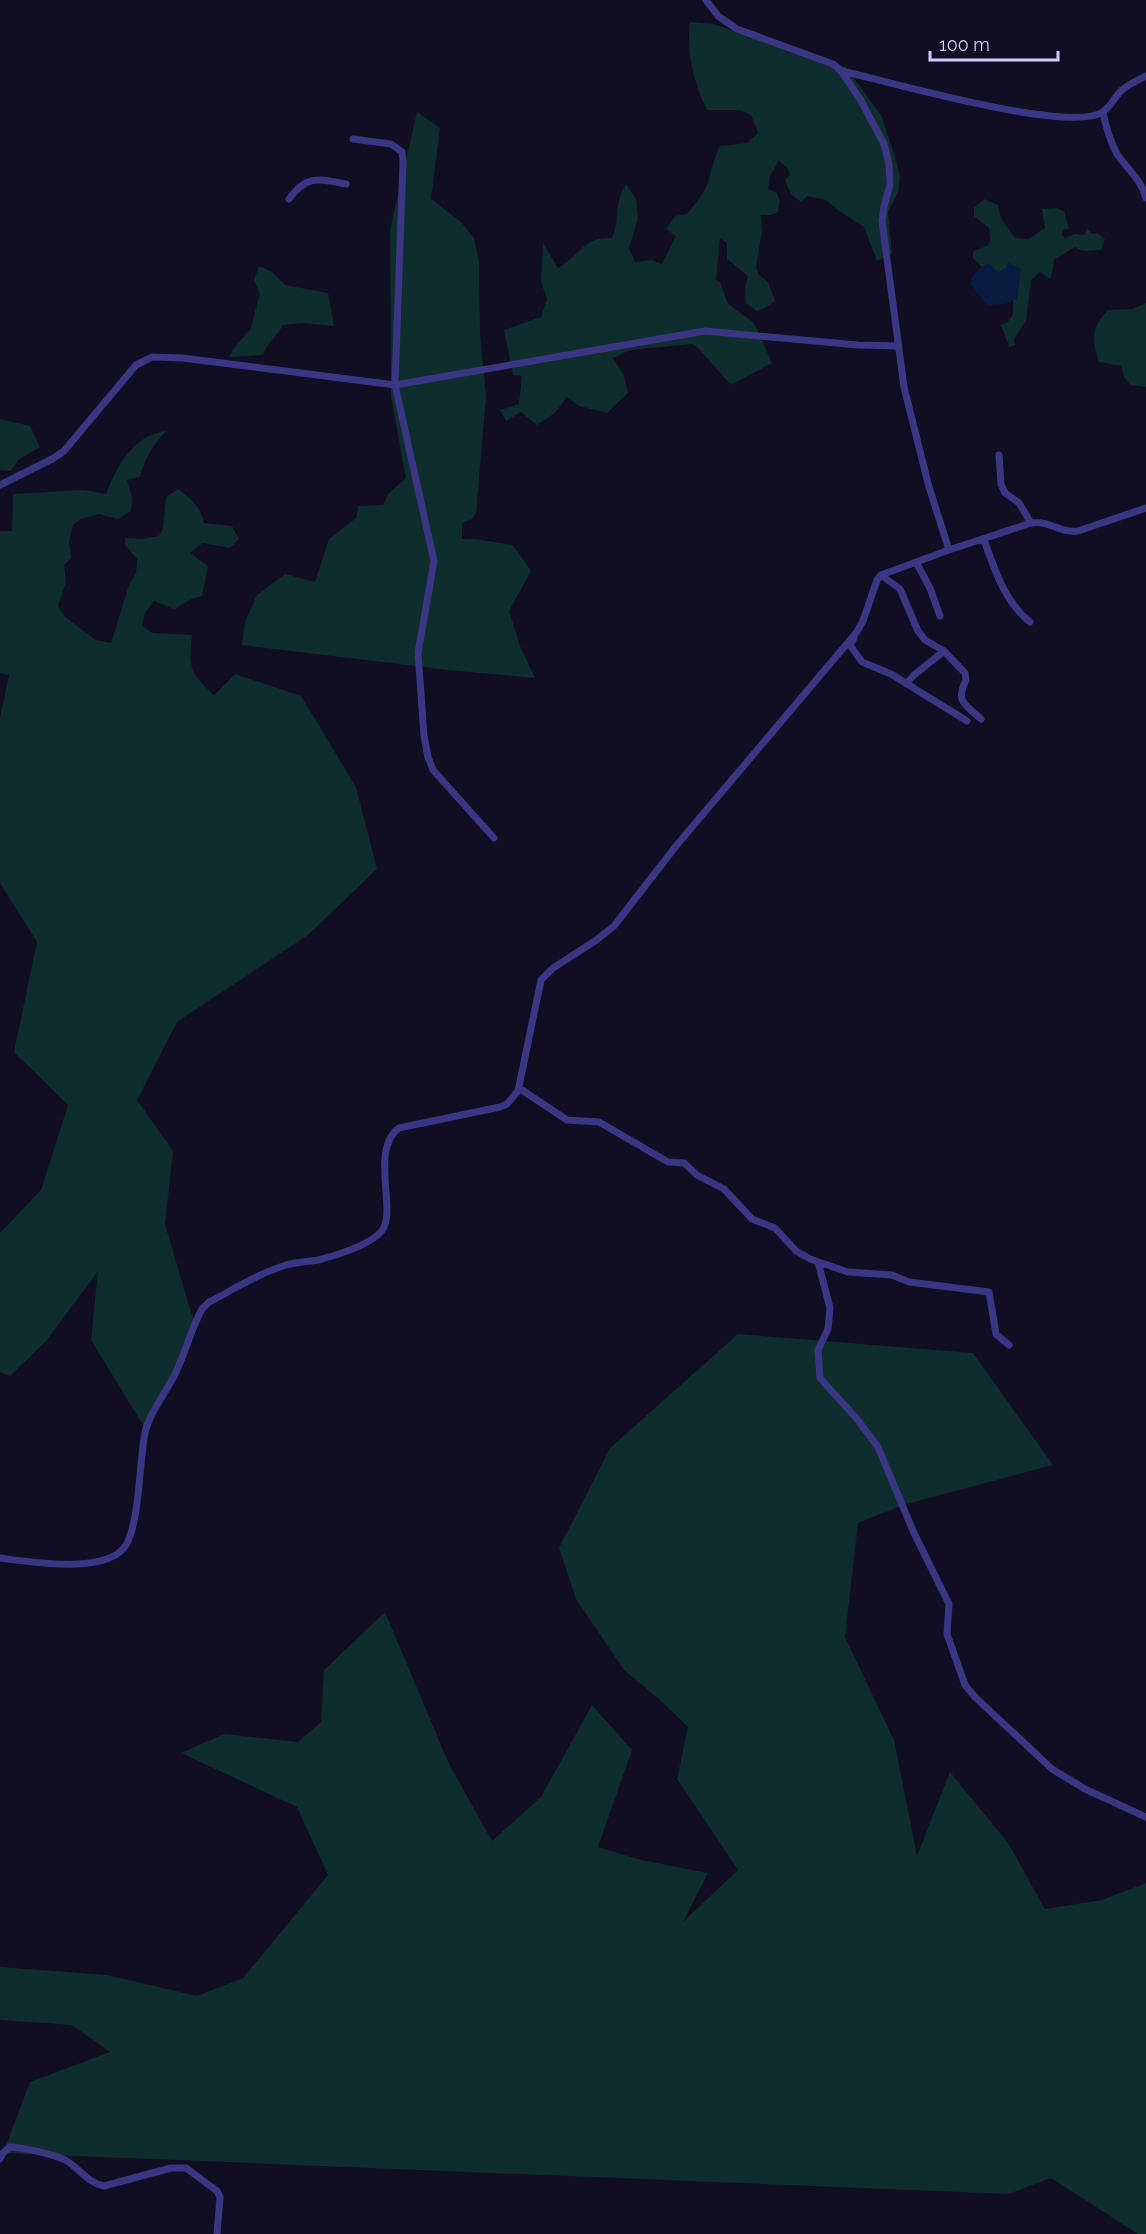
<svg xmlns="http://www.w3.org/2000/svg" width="1146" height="2234" font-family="Raleway,sans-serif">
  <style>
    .green { fill: #0f2d2c }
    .water { fill: #081b40 }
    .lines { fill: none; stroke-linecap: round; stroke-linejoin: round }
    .minor { stroke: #3a3683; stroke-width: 7 }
  </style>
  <rect width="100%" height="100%" fill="#110d22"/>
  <path class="green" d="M690 22 713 24 846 67 882 117 895 158 900 177 898 192 888 212 892 254 877 261 864 227 839 211 826 200 807 196 801 202 791 194 785 180 790 175 787 168 779 161 770 176 768 189 777 193 780 201 778 212 771 215H761L762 231 756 267 759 275 768 282 775 301 765 308 757 311 746 303 745 286 748 276 727 259V243L720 238 716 280 720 282 728 304 754 323 772 363 731 385 697 347 692 344 630 350 613 358 623 374 628 393 607 413 579 406 567 397 555 413 537 425 521 412 506 421 500 410 519 404 522 376 513 375 504 330 541 317 547 299 541 282 543 243 558 268C581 255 582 237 612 238 620 218 614 202 626 184L636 199 638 219 629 248 635 262 652 260 662 264 676 236 666 229 675 216 687 214C695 204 704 194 708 182 712 169 714 158 720 146L747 143 758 133 751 115 740 110H707C694 83 686 52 690 22Z
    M417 112 440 128 431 199 461 222 474 238 479 261 480 335 486 396 476 513 472 519 462 523V539H475L513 545 531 571 509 611 520 646 535 678 448 670 242 645 245 621 257 595 285 574 315 582 329 539 356 518 358 506 383 505 388 494 406 478 391 397 390 230Z
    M984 199 998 205 1001 218 1015 238 1029 239 1045 228 1042 209 1056 208 1064 211 1069 229 1063 230 1062 235 1065 238 1075 234 1085 235 1087 228 1092 234 1097 233 1105 239 1101 250 1083 251 1075 247 1054 260 1051 279 1040 272 1031 280 1026 321 1014 339 1015 345 1007 348 1009 345C1005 338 1005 332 1000 325L1007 323 1013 314V301L1017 298 1018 286 1006 268 998 273 989 264 982 267 973 258V251L987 246 990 241 989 228 974 216V208Z
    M259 266 271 271 285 285 328 293 334 326 302 323 283 325C277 336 267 343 263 355L229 357 237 344 250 330 260 294 254 280Z
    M1146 303V387L1130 385 1123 375 1122 366 1099 362C1092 337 1090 330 1108 310L1132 309Z
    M0 419 30 426 40 447 18 460 11 471 0 470Z
    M166 431C153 445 145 458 140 477L127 480 132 497 131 511 118 519 99 514 81 519 73 525 69 542 71 558 64 565 66 582 58 606 65 617 96 640 111 643 129 585 136 573 137 559 125 545V538L142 539 159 536 163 528 166 497 178 489C191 499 201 507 204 523L232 526 239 539 230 548 203 543 190 553 208 566 202 596 191 599 174 609 154 601 145 613 142 626 153 633 192 635C189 667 189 672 214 695L235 674 301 696 356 787 377 869 308 935 177 1022 137 1100 173 1151 165 1224 195 1326 146 1430 91 1340 98 1271 46 1341 10 1376 0 1372V1233L41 1190 68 1105 14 1052 37 942 0 883V718L9 675 0 673V531H12L13 494 84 490 106 494C117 466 133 435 166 431Z
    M738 1334 973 1353 1053 1465 903 1505 858 1523 845 1637 894 1740 917 1856 950 1772 1008 1843 1045 1909 1102 1900 1146 1883V2234H1138L1051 2178 1009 2194 3 2153 30 2082 110 2052 72 2025 0 2020V1967L107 1975 197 1996 243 1978 328 1875 297 1807 181 1753 224 1734 298 1742 321 1722 324 1670 385 1612 449 1764 492 1841 541 1797 592 1705 632 1750 598 1847 641 1860 708 1873 683 1922 738 1870 677 1779 688 1727 659 1699 624 1670 576 1599 559 1548 610 1448Z"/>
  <path class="water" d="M1008 262 1021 269 1017 299 1005 304 987 305 970 284C972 273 979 268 989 264L998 273 1006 268Z"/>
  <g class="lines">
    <path class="minor" d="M706 0 718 16 737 29 833 64 841 71 860 99 884 144 889 164 890 185 884 206 882 221 904 387 929 487 949 550 1031 523C1050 520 1058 533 1078 531L1146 508
      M842 71C889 82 1064 132 1101 113 1110 109 1115 96 1122 90 1129 84 1138 80 1146 76
      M1103 113C1106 127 1110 141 1117 154 1127 169 1141 179 1146 198
      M353 139 391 144 402 152 403 162 395 385 434 561 418 653 424 736 428 757 433 770 494 838
      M289 199C307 174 319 179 346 184
      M999 455 1001 484 1005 493 1019 503 1031 523
      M0 485 52 459 64 451 136 365 152 357 183 358 395 385 705 331 858 345 899 346
      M984 540C995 570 1004 601 1030 622
      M916 562 930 588 940 616
      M881 575 900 589 918 631 925 640 944 651 965 673 966 680C955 702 965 704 981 719
      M854 638 850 645 862 662 891 674 967 721
      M906 684 914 675 944 651
      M519 1088 567 1120 599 1122 668 1162 684 1163 697 1175 724 1189 752 1219 775 1228 796 1251 810 1259 848 1272 892 1275 909 1282 989 1292 996 1334 1009 1345
      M818 1262 830 1308 828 1329 818 1350 820 1378 857 1419 878 1447 914 1533 949 1604 947 1634 965 1685 975 1697 1052 1769 1085 1789 1146 1817
      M0 1558C30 1562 108 1575 126 1545 140 1521 139 1462 145 1433 149 1413 168 1390 176 1372 186 1351 191 1329 202 1309L209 1302C233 1290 257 1274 283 1266 294 1262 306 1262 318 1260 335 1256 374 1244 383 1229 396 1208 370 1149 399 1128L500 1107 507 1104 518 1091 541 980 553 968 595 941 614 926 676 846 856 633 863 621 877 580 881 575 949 550
      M0 2159 3 2153 10 2147C24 2148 53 2154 65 2160 80 2168 87 2183 104 2186L171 2168H186L217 2191 220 2197 217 2234"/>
  </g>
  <path d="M930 51v9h128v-9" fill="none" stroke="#d4ceff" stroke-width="3"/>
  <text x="939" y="51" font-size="18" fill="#d4ceff" stroke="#110d22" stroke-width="4.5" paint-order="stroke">100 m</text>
</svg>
